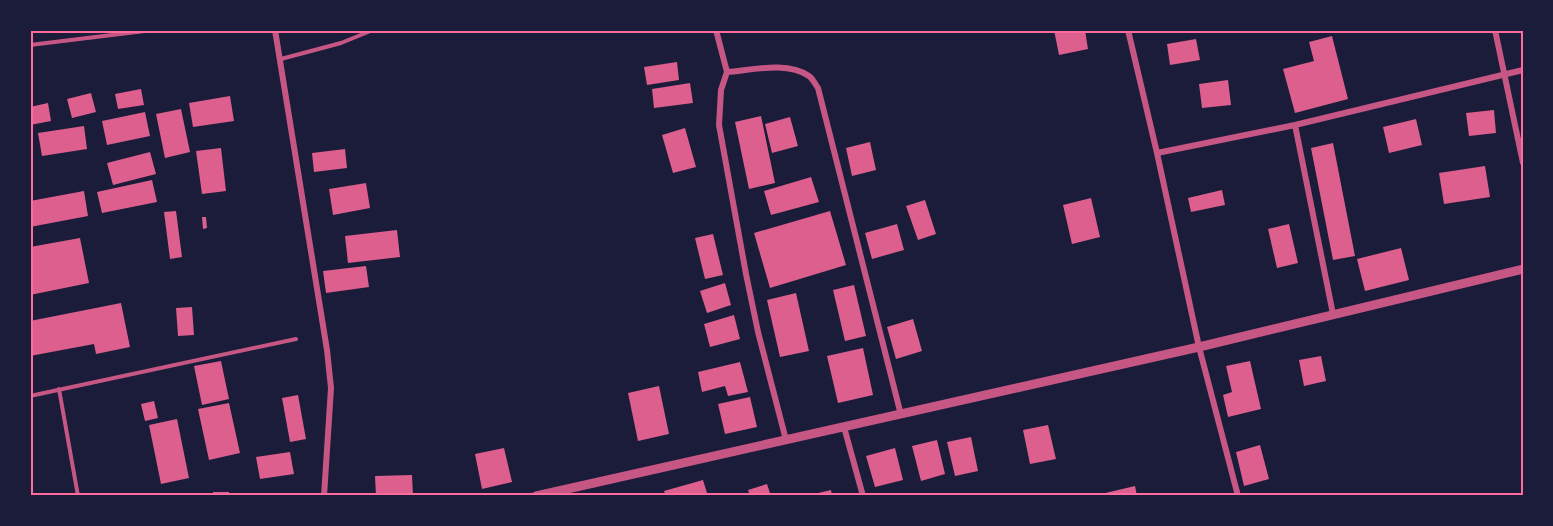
<svg xmlns="http://www.w3.org/2000/svg" width="1553" height="526" font-family="'Asap Condensed',sans-serif">
  <style>
    .building { fill: #dd5f8e }
    .lines { fill: none; stroke-linecap: round; stroke-linejoin: round }
    .service { stroke: #c65784; stroke-width: 4 }
    .minor { stroke: #c65784; stroke-width: 6 }
    .tertiary { stroke: #c65784; stroke-width: 9 }
    .neatline { fill: none; stroke: #ff6b9d; stroke-width: 2 }
  </style>
  <rect width="100%" height="100%" fill="#1b1b3a"/>
  <path class="building" d="M1054 30H1085L1088 49 1059 55Z
    M1332 36 1348 99 1295 113 1283 69 1314 61 1309 42Z
    M1196 39 1200 60 1170 65 1167 44Z
    M677 62 679 80 647 85 644 67Z
    M1228 80 1231 105 1202 108 1199 84Z
    M690 83 693 103 654 108 652 89Z
    M141 89 144 105 118 109 115 94Z
    M91 93 96 112 72 118 67 99Z
    M230 96 234 121 193 127 189 103Z
    M48 103 51 121 30 125V107Z
    M181 109 190 152 165 158 156 114Z
    M1494 110 1496 133 1469 136 1466 113Z
    M145 112 150 136 107 145 102 121Z
    M761 116 775 183 749 189 735 122Z
    M790 117 798 146 772 153 765 124Z
    M1416 119 1422 145 1389 153 1383 127Z
    M84 126 87 149 42 156 38 133Z
    M685 128 696 167 673 173 662 135Z
    M870 142 876 170 852 176 846 148Z
    M1333 143 1355 256 1333 260 1311 148Z
    M221 148 226 191 202 194 196 151Z
    M345 149 347 168 314 172 312 153Z
    M150 152 156 174 113 185 107 163Z
    M1485 166 1490 197 1444 204 1439 173Z
    M811 177 819 202 771 215 764 191Z
    M152 180 157 202 102 213 97 192Z
    M366 183 370 208 333 215 329 189Z
    M1222 190 1225 205 1191 212 1188 198Z
    M84 191 88 216 30 227V201Z
    M1091 198 1100 237 1072 244 1063 205Z
    M925 200 936 234 918 240 906 206Z
    M176 211 182 257 170 259 164 212Z
    M830 211 846 265 770 288 754 233Z
    M202 217H206L207 228 203 229Z
    M897 224 904 250 872 259 865 233Z
    M1289 224 1298 263 1277 268 1268 229Z
    M397 230 400 257 348 263 345 236Z
    M713 234 723 275 705 279 695 238Z
    M80 238 89 283 30 295V247Z
    M1401 248 1409 280 1365 291 1357 259Z
    M366 266 369 287 326 293 323 271Z
    M725 283 731 305 707 313 700 291Z
    M854 285 866 336 845 341 833 290Z
    M796 293 809 351 780 357 767 300Z
    M121 303 130 347 96 354 94 344 30 356V321Z
    M192 307 194 335 178 336 176 308Z
    M734 315 740 339 710 347 704 324Z
    M913 319 922 351 896 359 887 327Z
    M863 348 873 395 838 403 827 356Z
    M1321 356 1326 381 1304 386 1299 360Z
    M221 361 229 399 202 405 194 366Z
    M1250 361 1261 409 1228 417 1223 395 1232 392 1226 366Z
    M740 362 748 392 728 396 725 386 702 392 698 372Z
    M659 386 669 434 638 441 628 393Z
    M298 395 306 439 290 442 282 398Z
    M750 397 757 427 725 434 718 404Z
    M154 401 158 418 145 421 141 404Z
    M229 403 240 453 209 460 198 409Z
    M177 419 189 478 161 484 149 425Z
    M1048 425 1056 459 1030 464 1023 430Z
    M971 437 978 471 955 476 947 442Z
    M937 440 945 474 921 481 912 446Z
    M1260 445 1269 479 1244 486 1236 452Z
    M504 448 512 482 482 489 475 454Z
    M895 448 903 480 875 487 866 456Z
    M290 452 294 474 260 479 256 457Z
    M412 475 413 496H376L375 476Z
    M703 480 708 496H666L664 491Z
    M767 484 771 496H750L748 490Z
    M1135 486 1137 496H1097V495Z
    M831 490 832 496H810V495Z
    M213 492H229V496H213Z"/>
  <g class="lines">
    <path class="service" d="M30 45 153 30
      M281 59 341 43 373 30
      M59 389 78 496
      M30 396 296 339"/>
    <path class="minor" d="M275 30 327 350 331 388 324 496
      M716 30 727 72
      M1128 30 1157 153 1199 347 1238 496
      M1495 30 1523 163
      M1295 125 1333 314
      M1157 153 1295 125 1523 70
      M844 427 863 496
      M786 440 758 332 746 274 719 125 721 90 727 72C752 70 787 61 809 76 813 79 815 84 818 88L901 415"/>
    <path class="tertiary" d="M536 496 1199 347 1523 269"/>
  </g>
  <rect width="1553" height="526" fill="none" stroke="#1b1b3a" stroke-width="63"/>
  <rect x="32" y="32" width="1490" height="462" class="neatline"/>
</svg>
